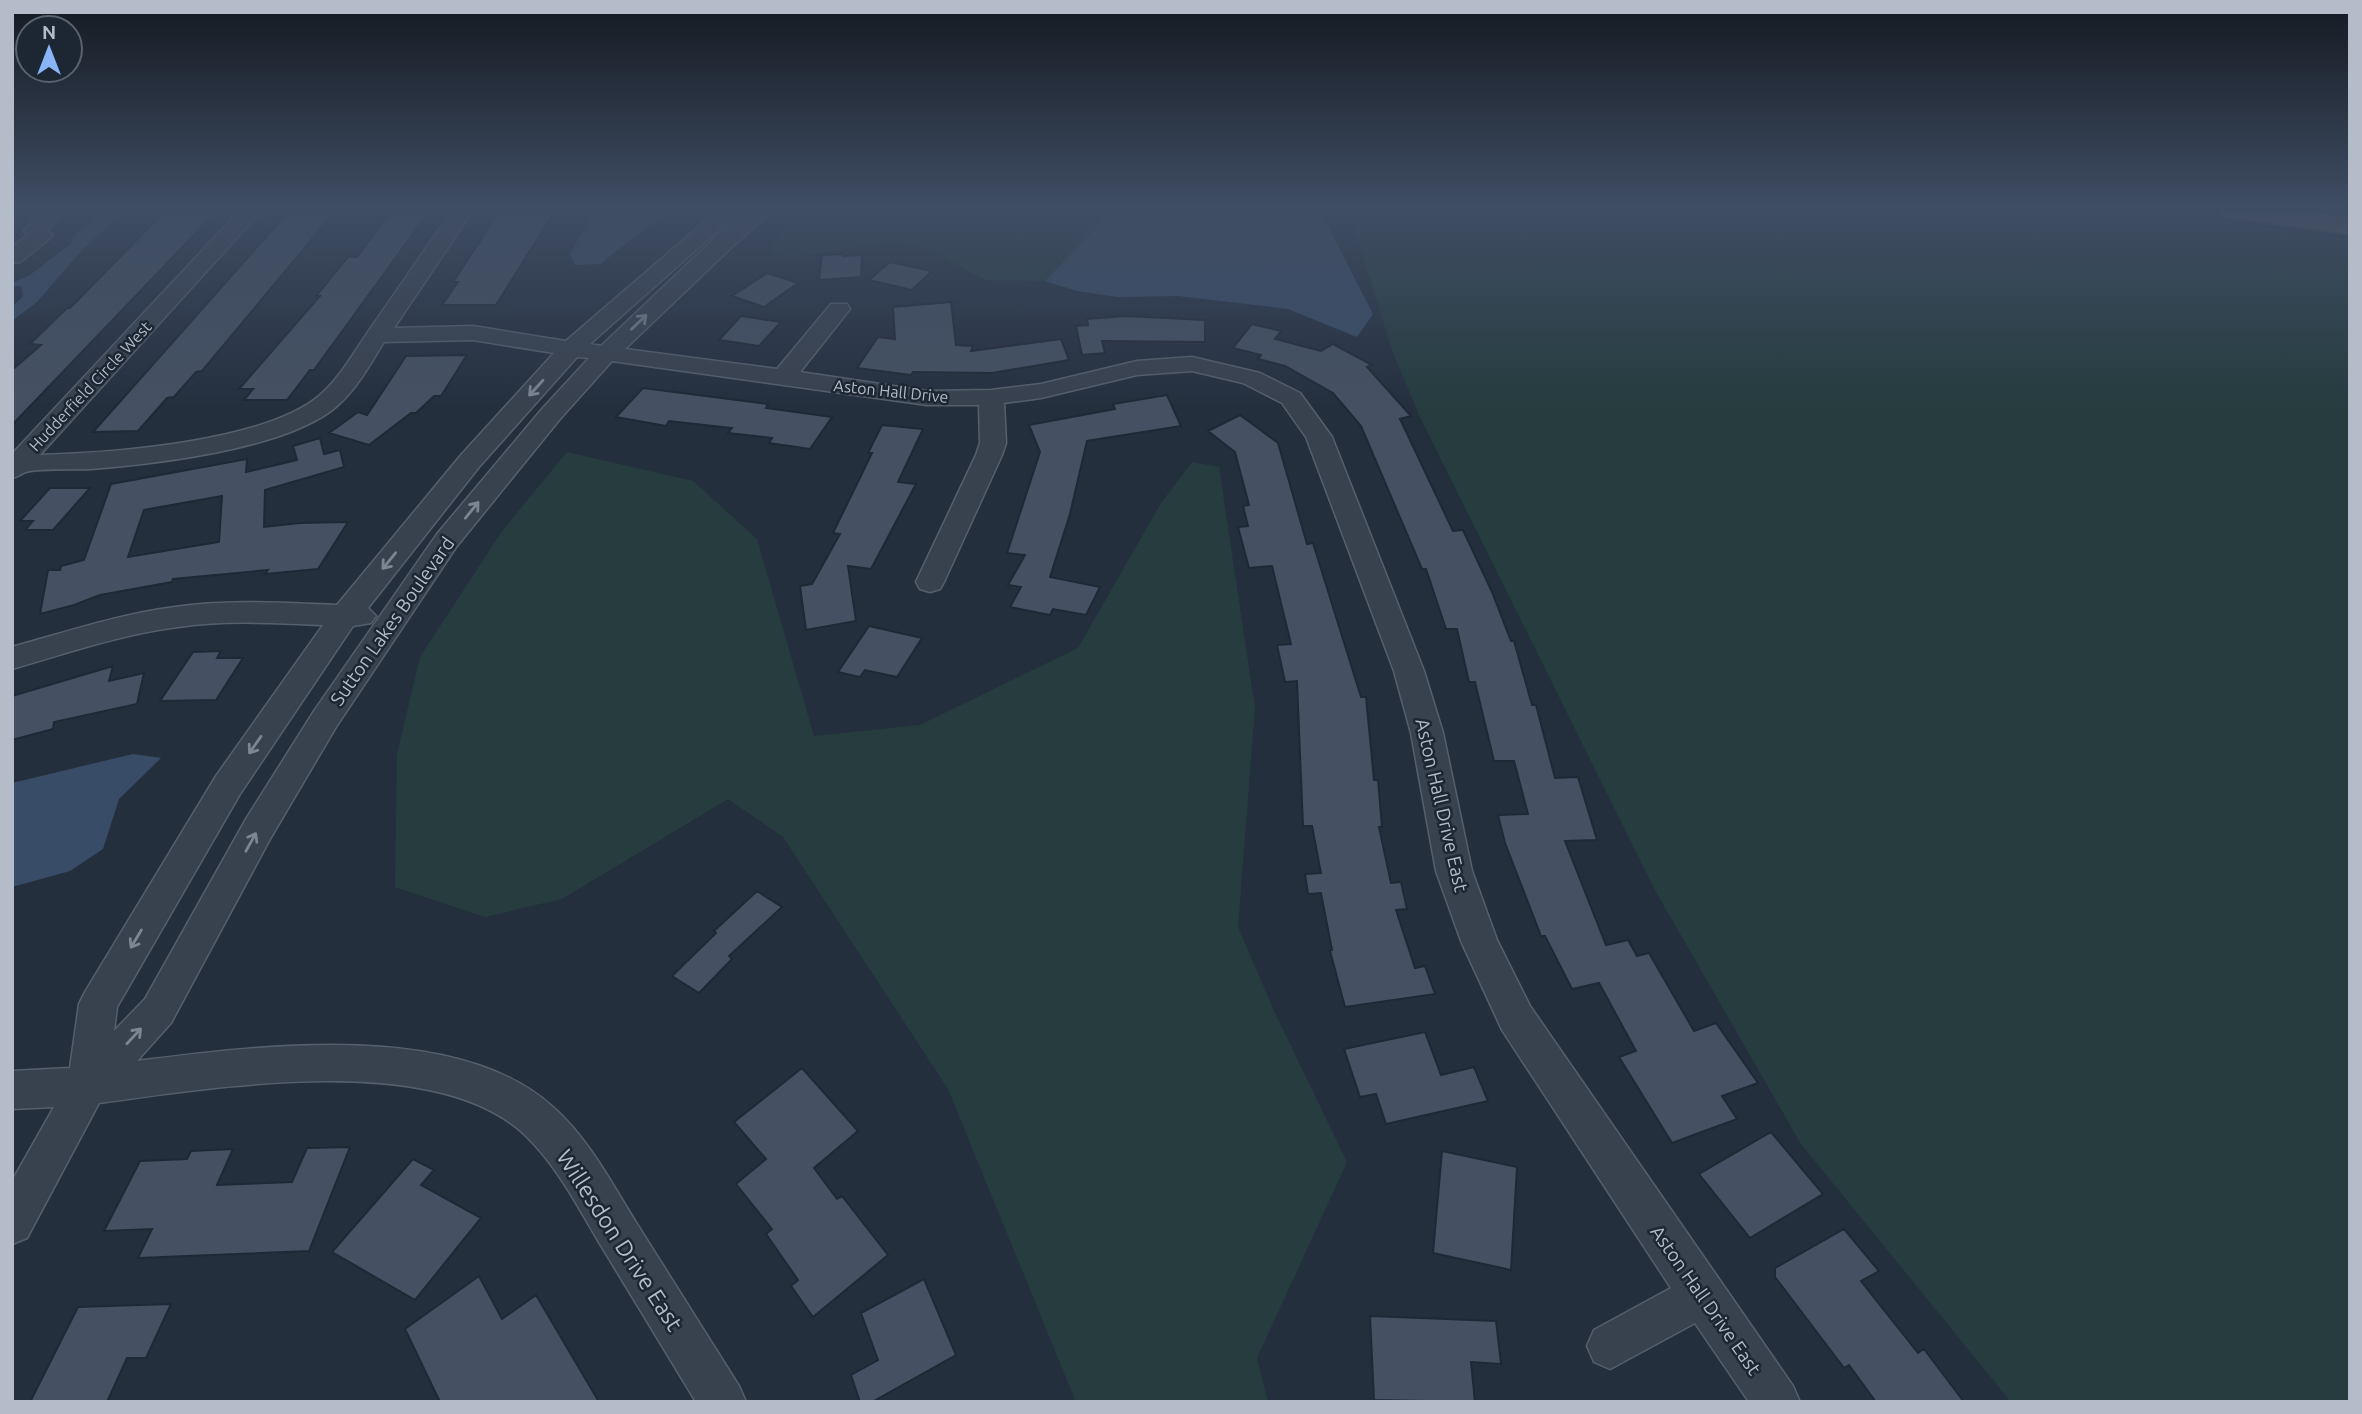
<svg xmlns="http://www.w3.org/2000/svg" width="2362" height="1414" font-family="Ubuntu,sans-serif">
  <style>
    .green { fill: #263c3f }
    .water { fill: #394c67 }
    .building { fill: #455162; stroke: #1f2835; stroke-width: 2; fill-rule: evenodd }
    .lines { fill: none; stroke-linecap: round; stroke-linejoin: round }
    .minor-casing { stroke: #565f6c; stroke-width: 3 }
    .trunk-casing { stroke: #434c59; stroke-width: 4 }
    .minor { fill: #38414e; fill-rule: evenodd }
    .trunk { fill: #656462; fill-rule: evenodd }
    .oneway { stroke: #7c8592 }
    .labels { text-anchor: middle; dominant-baseline: central; stroke-width: 5; stroke-linejoin: round; paint-order: stroke }
    .far-street-label { font-size: 16px; fill: #b4bcc9; stroke: #1d2633 }
    .street-label { font-size: 19px; fill: #b4bcc9; stroke: #1d2633 }
    .near-street-label { font-size: 23px; fill: #b4bcc9; stroke: #1d2633 }
  </style>
  <rect width="100%" height="100%" fill="#242f3e"/>
  <path class="green" d="M810 209H1101L1100 224 1045 281 985 280 932 251 895 242 783 258 768 248Z
    M1334 209H2132L2350 239V1402H2011L1801 1144 1656 892 1419 415 1393 353 1351 218Z
    M567 452 693 481 757 539 814 736 920 725 1078 648 1161 503 1192 462 1219 467 1255 708 1238 927 1275 1013 1347 1162 1257 1358 1268 1402H1076L948 1089 783 837 728 799 562 899 485 917 395 887 397 754 420 657 502 531Z"/>
  <path class="water" d="M103 209H125L80 252 37 302 12 321V307L23 296 21 286H12L14 282 30 275 73 242 72 238Z
    M595 209H670L600 264 575 265 570 254Z
    M1101 209H1291L1324 218 1373 314 1357 337 1288 309 1178 296 1118 297 1077 291 1045 281 1100 224Z
    M133 754 161 758 119 799 103 849 70 871 12 887V783Z"/>
  <path class="building" d="M167 209H219L12 425V370L41 345 30 344 67 308H70Z
    M337 209 202 371 196 372 174 397 167 398 138 431 93 432 290 210Z
    M393 209H431L314 370H310L287 400H244L253 389H239L320 296H316L348 257H357Z
    M501 209H556L496 305H442L458 282H453Z
    M843 254V256L862 255 861 277 819 280 822 255Z
    M890 262 932 271 912 290 869 280Z
    M767 273 798 283 764 307 732 296Z
    M951 302 956 345 973 346 971 351 1061 339 1069 360 992 373 913 372 911 375 857 368 878 337 895 339 893 307Z
    M741 316 781 322 759 346 719 340Z
    M1125 316 1205 320V342L1102 341 1105 353 1082 355 1076 326 1088 325 1087 319Z
    M1252 324 1281 331 1275 339 1321 351 1333 344 1372 365 1367 367 1411 416 1400 419 1453 531 1463 530 1492 592 1511 641H1514L1532 705H1536L1555 778 1578 777 1597 840 1565 841 1606 945 1628 940 1637 956 1649 953 1694 1031 1716 1023 1758 1083 1722 1096 1737 1119 1672 1143 1619 1057 1636 1051 1599 983 1572 989 1545 936H1541L1505 843 1498 815 1528 814 1514 761H1494L1475 682H1469L1457 629H1446L1426 569H1422L1361 426 1333 393 1285 366 1258 359 1261 355 1233 348Z
    M467 355 441 396H434L416 413H411L369 445 329 433 358 412 367 415 406 356Z
    M643 388 768 404 766 408 832 417 810 449 769 443 772 438 728 433 732 428 669 421 666 426 616 417Z
    M1167 395 1181 426 1087 441 1070 514 1050 577 1100 587 1086 615 1053 609 1050 615 1010 607 1021 587 1008 585 1025 555 1007 553 1040 452 1029 425 1115 409 1113 404Z
    M1240 415 1278 443 1307 544 1313 543 1361 697H1366L1374 780H1378L1382 827H1379L1391 883 1401 882 1407 909 1396 910 1415 968 1425 966 1435 994 1345 1007 1330 951 1332 950 1321 893 1308 894 1305 874 1321 873 1312 826H1303L1297 681 1285 682 1277 645 1291 644 1272 566 1249 568 1238 527 1248 526 1243 506 1249 505 1235 452 1208 431Z
    M882 425 923 429 898 482 916 484 871 569 848 566 856 621 806 630 800 586 812 584 840 534 833 533 872 453H868Z
    M320 438 324 454 340 450 344 467 265 490 264 527 300 523 348 522 318 569 265 574 268 570 173 579 172 582 100 595 74 605 40 614 48 570H60L61 566 84 560 111 484 247 459 246 472 297 460 293 446ZM222 496 219 542 128 557 144 510Z
    M50 488H90L53 530H25L33 521H20Z
    M869 626 922 638 897 677 865 670 860 677 838 672Z
    M221 651 217 658H243L216 700 160 701 193 652Z
    M113 666 109 681 144 673 137 704 54 722 53 729 12 740V696Z
    M757 891 782 907 729 956 732 959 699 993 672 976 716 933 714 931Z
    M1425 1032 1441 1075 1474 1067 1488 1101 1386 1124 1376 1094 1360 1097 1344 1049Z
    M802 1068 858 1131 814 1168 837 1199 842 1196 888 1255 813 1317 791 1286 798 1280 766 1234 772 1229 736 1184 766 1159 734 1122Z
    M1771 1132 1823 1194 1750 1238 1699 1174Z
    M350 1147 309 1251 138 1258 152 1229 104 1231 140 1161 187 1159 191 1151 233 1149 217 1185 292 1182 307 1148Z
    M1442 1151 1517 1167 1511 1270 1433 1253Z
    M413 1159 434 1170 421 1185 481 1218 415 1300 332 1252Z
    M1844 1229 1879 1271 1861 1281 1918 1353 1924 1349 1964 1402H1876L1849 1365 1844 1368 1775 1277V1268Z
    M479 1276 502 1319 536 1295 599 1402H440L405 1329Z
    M924 1279 956 1355 872 1402H860L851 1375 878 1360 861 1313Z
    M171 1304 146 1358H127L107 1402H30L78 1307Z
    M1370 1316 1496 1321 1501 1364 1471 1362 1475 1402 1374 1400Z"/>
  <g class="lines">
    <defs>
      <path id="minor" d="M46 209H68L48 230 53 235 49 239 20 262 12 263V247L28 235 24 231Z
        M241 209H263L40 455C112 453 264 442 319 396 339 379 353 354 368 332 396 291 425 250 453 209H474L394 328 473 326 566 341 718 210H732L735 214 732 218 590 344 601 346 719 234 752 209H775L735 244 625 349 777 369 831 304H847L850 309 800 372 927 391 991 390 1041 384 1137 361 1192 357 1260 373 1300 393 1332 437 1424 671 1443 733 1472 871 1497 940 1530 1006 1793 1386 1800 1402H1749L1695 1323 1610 1369 1594 1362 1587 1346 1594 1330 1671 1288 1502 1030 1461 941 1436 871 1411 733 1394 671 1306 437 1282 403 1243 383 1192 371 1137 375 1041 398 1004 403 1006 443 1002 455 944 582 940 589 930 592 920 589 916 582 976 455 980 443 979 405H927L612 361 560 419 457 546 336 727 270 839 171 1023 137 1061C257 1046 456 1019 553 1107 589 1139 612 1184 637 1224 671 1278 705 1332 739 1386L746 1402H696C663 1348 630 1293 597 1239 576 1203 556 1165 525 1135 435 1049 213 1088 99 1103L27 1238 12 1244V1181L54 1107 12 1109V1071L70 1068 79 1004 85 992 216 776 323 625C274 623 227 620 178 627 122 634 67 653 12 669V647C66 632 120 614 175 607 229 599 283 603 337 605L461 455 554 353 473 340 384 342C370 364 357 389 337 406 288 449 155 464 91 469 75 470 40 468 26 472 22 473 18 477 12 478V454ZM577 357 589 358 542 409 437 534 314 711 246 819 145 999 114 1031 117 1007 240 794 353 626 371 623 376 616 368 608 479 467Z"/>
      <path id="trunk" d="M2216 209H2285L2350 218V234L2228 217 2219 214Z"/>
    </defs>
    <use href="#minor" class="minor-casing"/>
    <use href="#trunk" class="trunk-casing"/>
    <use href="#minor" class="minor"/>
    <use href="#trunk" class="trunk"/>
  </g>
  <defs><path id="oneway-shaft" d="M-6 0H5M1.5-3L5.5 0L1.5 3" fill="none" stroke-width="1.6" stroke-linecap="round" stroke-linejoin="round" transform="scale(1.75)"/></defs>
  <g class="oneway">
    <use href="#oneway-shaft" transform="translate(639 322) rotate(-44)"/>
    <use href="#oneway-shaft" transform="translate(536 388) rotate(132)"/>
    <use href="#oneway-shaft" transform="translate(472 510) rotate(-51)"/>
    <use href="#oneway-shaft" transform="translate(389 561) rotate(129)"/>
    <use href="#oneway-shaft" transform="translate(255 745) rotate(125)"/>
    <use href="#oneway-shaft" transform="translate(251 842) rotate(-61)"/>
    <use href="#oneway-shaft" transform="translate(136 939) rotate(121)"/>
    <use href="#oneway-shaft" transform="translate(134 1036) rotate(-47)"/>
  </g>
  <linearGradient id="sky" x2="0" y2="1"><stop stop-color="#141a22"/><stop offset="0.51" stop-color="#3f4d63"/><stop offset="1" stop-color="#3f4d63" stop-opacity="0"/></linearGradient>
  <rect width="2362" height="407" fill="url(#sky)"/>
  <g class="labels">
    <g class="far-street-label">
      <text transform="translate(90 386) rotate(-47)">Hudderfield Circle West</text>
      <text transform="translate(891 391) rotate(6)">Aston Hall Drive</text>
    </g>
    <g class="street-label">
      <text transform="translate(392 621) rotate(-55)">Sutton Lakes Boulevard</text>
      <text transform="translate(1442 805) rotate(77)">Aston Hall Drive East</text>
      <text transform="translate(1706 1300) rotate(55)">Aston Hall Drive East</text>
    </g>
    <g class="near-street-label">
      <text transform="translate(620 1240) rotate(57)">Willesdon Drive East</text>
    </g>
  </g>
  <rect width="2362" height="1414" fill="none" stroke="#b4bcc9" stroke-width="28"/>
  <g transform="translate(49 49)"><circle r="33" fill="#1d2633" stroke="#59626f" stroke-width="2"/>
  <path d="M0-5L12 26L0 18L-12 26Z" fill="#8ab4f8"/>
  <text y="-10" font-size="19" font-weight="bold" text-anchor="middle" fill="#b4bcc9">N</text>
  </g>
</svg>
